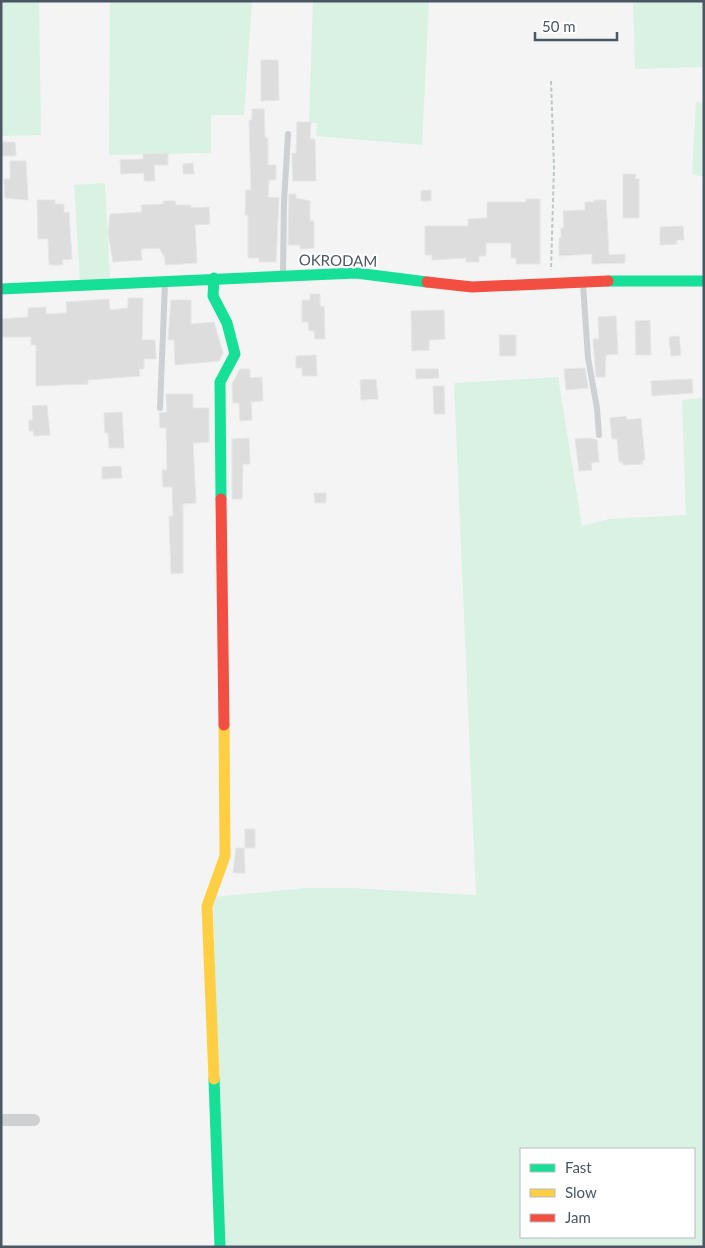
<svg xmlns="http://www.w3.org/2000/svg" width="705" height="1248" font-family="Lato,sans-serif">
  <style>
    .green { fill: #d9f2e3; fill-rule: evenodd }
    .building { fill: #ddddde; stroke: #e5e6e7 }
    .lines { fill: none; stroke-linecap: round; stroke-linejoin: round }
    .path { stroke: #bcc7c4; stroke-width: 2; stroke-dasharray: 4 2.5; stroke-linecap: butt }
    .lane { stroke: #ced0d2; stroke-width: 6 }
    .street { stroke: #ced0d2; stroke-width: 12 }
    .fast { stroke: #16e098; stroke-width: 11 }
    .slow { stroke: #ffcf43; stroke-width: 11 }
    .jam { stroke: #f24e42; stroke-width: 11 }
    .labels { text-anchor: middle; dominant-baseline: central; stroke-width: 4.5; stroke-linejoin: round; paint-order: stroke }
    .street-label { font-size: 15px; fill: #4a5661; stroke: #fff }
  </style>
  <rect width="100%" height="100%" fill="#f4f4f4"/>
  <path class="green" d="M1 1H39L41 135 1 136Z
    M110 1H252L244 115H211V153L109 155Z
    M313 1H429L422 145 316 136 317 123H309Z
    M633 1H704V67L635 69Z
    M696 102 704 103V177L692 174Z
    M105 183 110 278 80 281 74 185Z
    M558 377 582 526 609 519 686 515 682 400 704 398V1247H223L213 897 308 888H351L476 895 454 383ZM521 1149H694V1237H521Z"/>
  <path class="building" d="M261 60H278L279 100 261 101Z
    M252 109H264L265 138H268V165H276V180H269L268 197 279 198 276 262H259V258H248V215H245L246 190H251L249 120H252Z
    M297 122H311L310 139H315L316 181H293L292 160V153H296Z
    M1 142H15L16 156H1Z
    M168 153V165H154L155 181H144V173L121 174 120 160 143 159V154Z
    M10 161H26L28 200 5 198 4 179H10Z
    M193 163 194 174H183V164Z
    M623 174H636L635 179H639V218H623Z
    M431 190V201H421V191Z
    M289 194H296V198L310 201V221H314V248L300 249V245H288Z
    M526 199H540V264H516V258H511V243H486V256H479V262H466V258L432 260V255H425V226H468V219L487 218V202H526Z
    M37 200H55V204H64V213L69 212 72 259 62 260 63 265H49L48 239H38Z
    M594 200H606L609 255 625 254V263L592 264V254L559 256V238H561V228H564L563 211 585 210V202H594Z
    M163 201H175L176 205H191V208L209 207 210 224 195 225 197 263 165 265V258L159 248 141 249 142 260 113 262 108 234 110 214 142 212 141 205 163 204Z
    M683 226 684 240H677V244L660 245V227Z
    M310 294H320V307L324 306 325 339H315L314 331H309L308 322H302V300H310Z
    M128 298H143L142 340H155L156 359H144V369H139L140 376 88 380V384L36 386V345H31V337H1V319L28 317V308L46 307V314L67 313 66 302 109 299 110 310 128 308Z
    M171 300H191V324L214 322 223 353 219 361 175 365 174 340H168Z
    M444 310 445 339 429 340V350L412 351 411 311Z
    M616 316 618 354 606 355 605 377H596L593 339H599L598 317Z
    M650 320 651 355H636L635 321Z
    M499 335H516V356H500Z
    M679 336 681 355 671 356 669 337Z
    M316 355 317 376H302V368H296V356Z
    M585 368 588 388 566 390 564 369Z
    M240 369H250V378L262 377 263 401 251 402 252 420 240 421 239 403H233L232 384Z
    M416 369H438L439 378 416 379Z
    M376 379 378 399 361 400 360 380Z
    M692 379 693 393 652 396 651 381Z
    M433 386H444L445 414H434Z
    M166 394H193V408H209V442L193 443 196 503 183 504V573L171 574 169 516H173L172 487H163L162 470H167L166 428H160L159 413 167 412Z
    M47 405 50 435 34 436 33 431H29V420H33L32 406Z
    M122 412 124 448H109L108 433H105L104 413Z
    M626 416 627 420 641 418 645 460 642 461 643 464 623 465 622 462H619L617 439H612L610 418Z
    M249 438 250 464H243L242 499H232V439Z
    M590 438 597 440 599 462 591 463 592 470 579 471 575 439Z
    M121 466 122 478 102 479V467Z
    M314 493H326V503H315Z
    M245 829H255V848H245Z
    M236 848H244L245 873H233Z"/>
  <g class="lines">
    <path class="path" d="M551 81 554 167 551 270"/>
    <path class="lane" d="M283 274 284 202 288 134
      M583 284 588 358 597 408 599 435
      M160 408 165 284"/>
    <path class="street" d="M1 1120H34"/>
    <path class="fast" d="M214 278 213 296 227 323 235 354 220 382 221 499
      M608 281H704
      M1 289 356 273 427 282
      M214 1079 220 1247"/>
    <path class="slow" d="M214 1079 207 906 225 856 224 725"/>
    <path class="jam" d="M427 282 472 287 608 281
      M221 499 224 725"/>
  </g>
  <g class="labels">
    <g class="street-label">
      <text transform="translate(338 260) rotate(1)">OKRODAM</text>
    </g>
  </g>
  <rect width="705" height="1248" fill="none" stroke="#4a5661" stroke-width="5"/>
  <rect x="520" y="1148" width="175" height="90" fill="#ffffff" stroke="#b7bbc0"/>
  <rect x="530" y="1164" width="25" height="8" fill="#16e098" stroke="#b7bbc0"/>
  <text x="565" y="1173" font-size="15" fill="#4a5661">Fast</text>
  <rect x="530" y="1189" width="25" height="8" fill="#ffcf43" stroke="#b7bbc0"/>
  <text x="565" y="1198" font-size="15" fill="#4a5661">Slow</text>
  <rect x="530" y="1214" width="25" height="8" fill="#f24e42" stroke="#b7bbc0"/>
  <text x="565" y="1223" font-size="15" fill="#4a5661">Jam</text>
  <path d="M535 32v8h82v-8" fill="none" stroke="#4a5661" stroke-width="2.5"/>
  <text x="542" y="32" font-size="15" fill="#4a5661" stroke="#ffffff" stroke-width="4" paint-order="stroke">50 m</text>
</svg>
